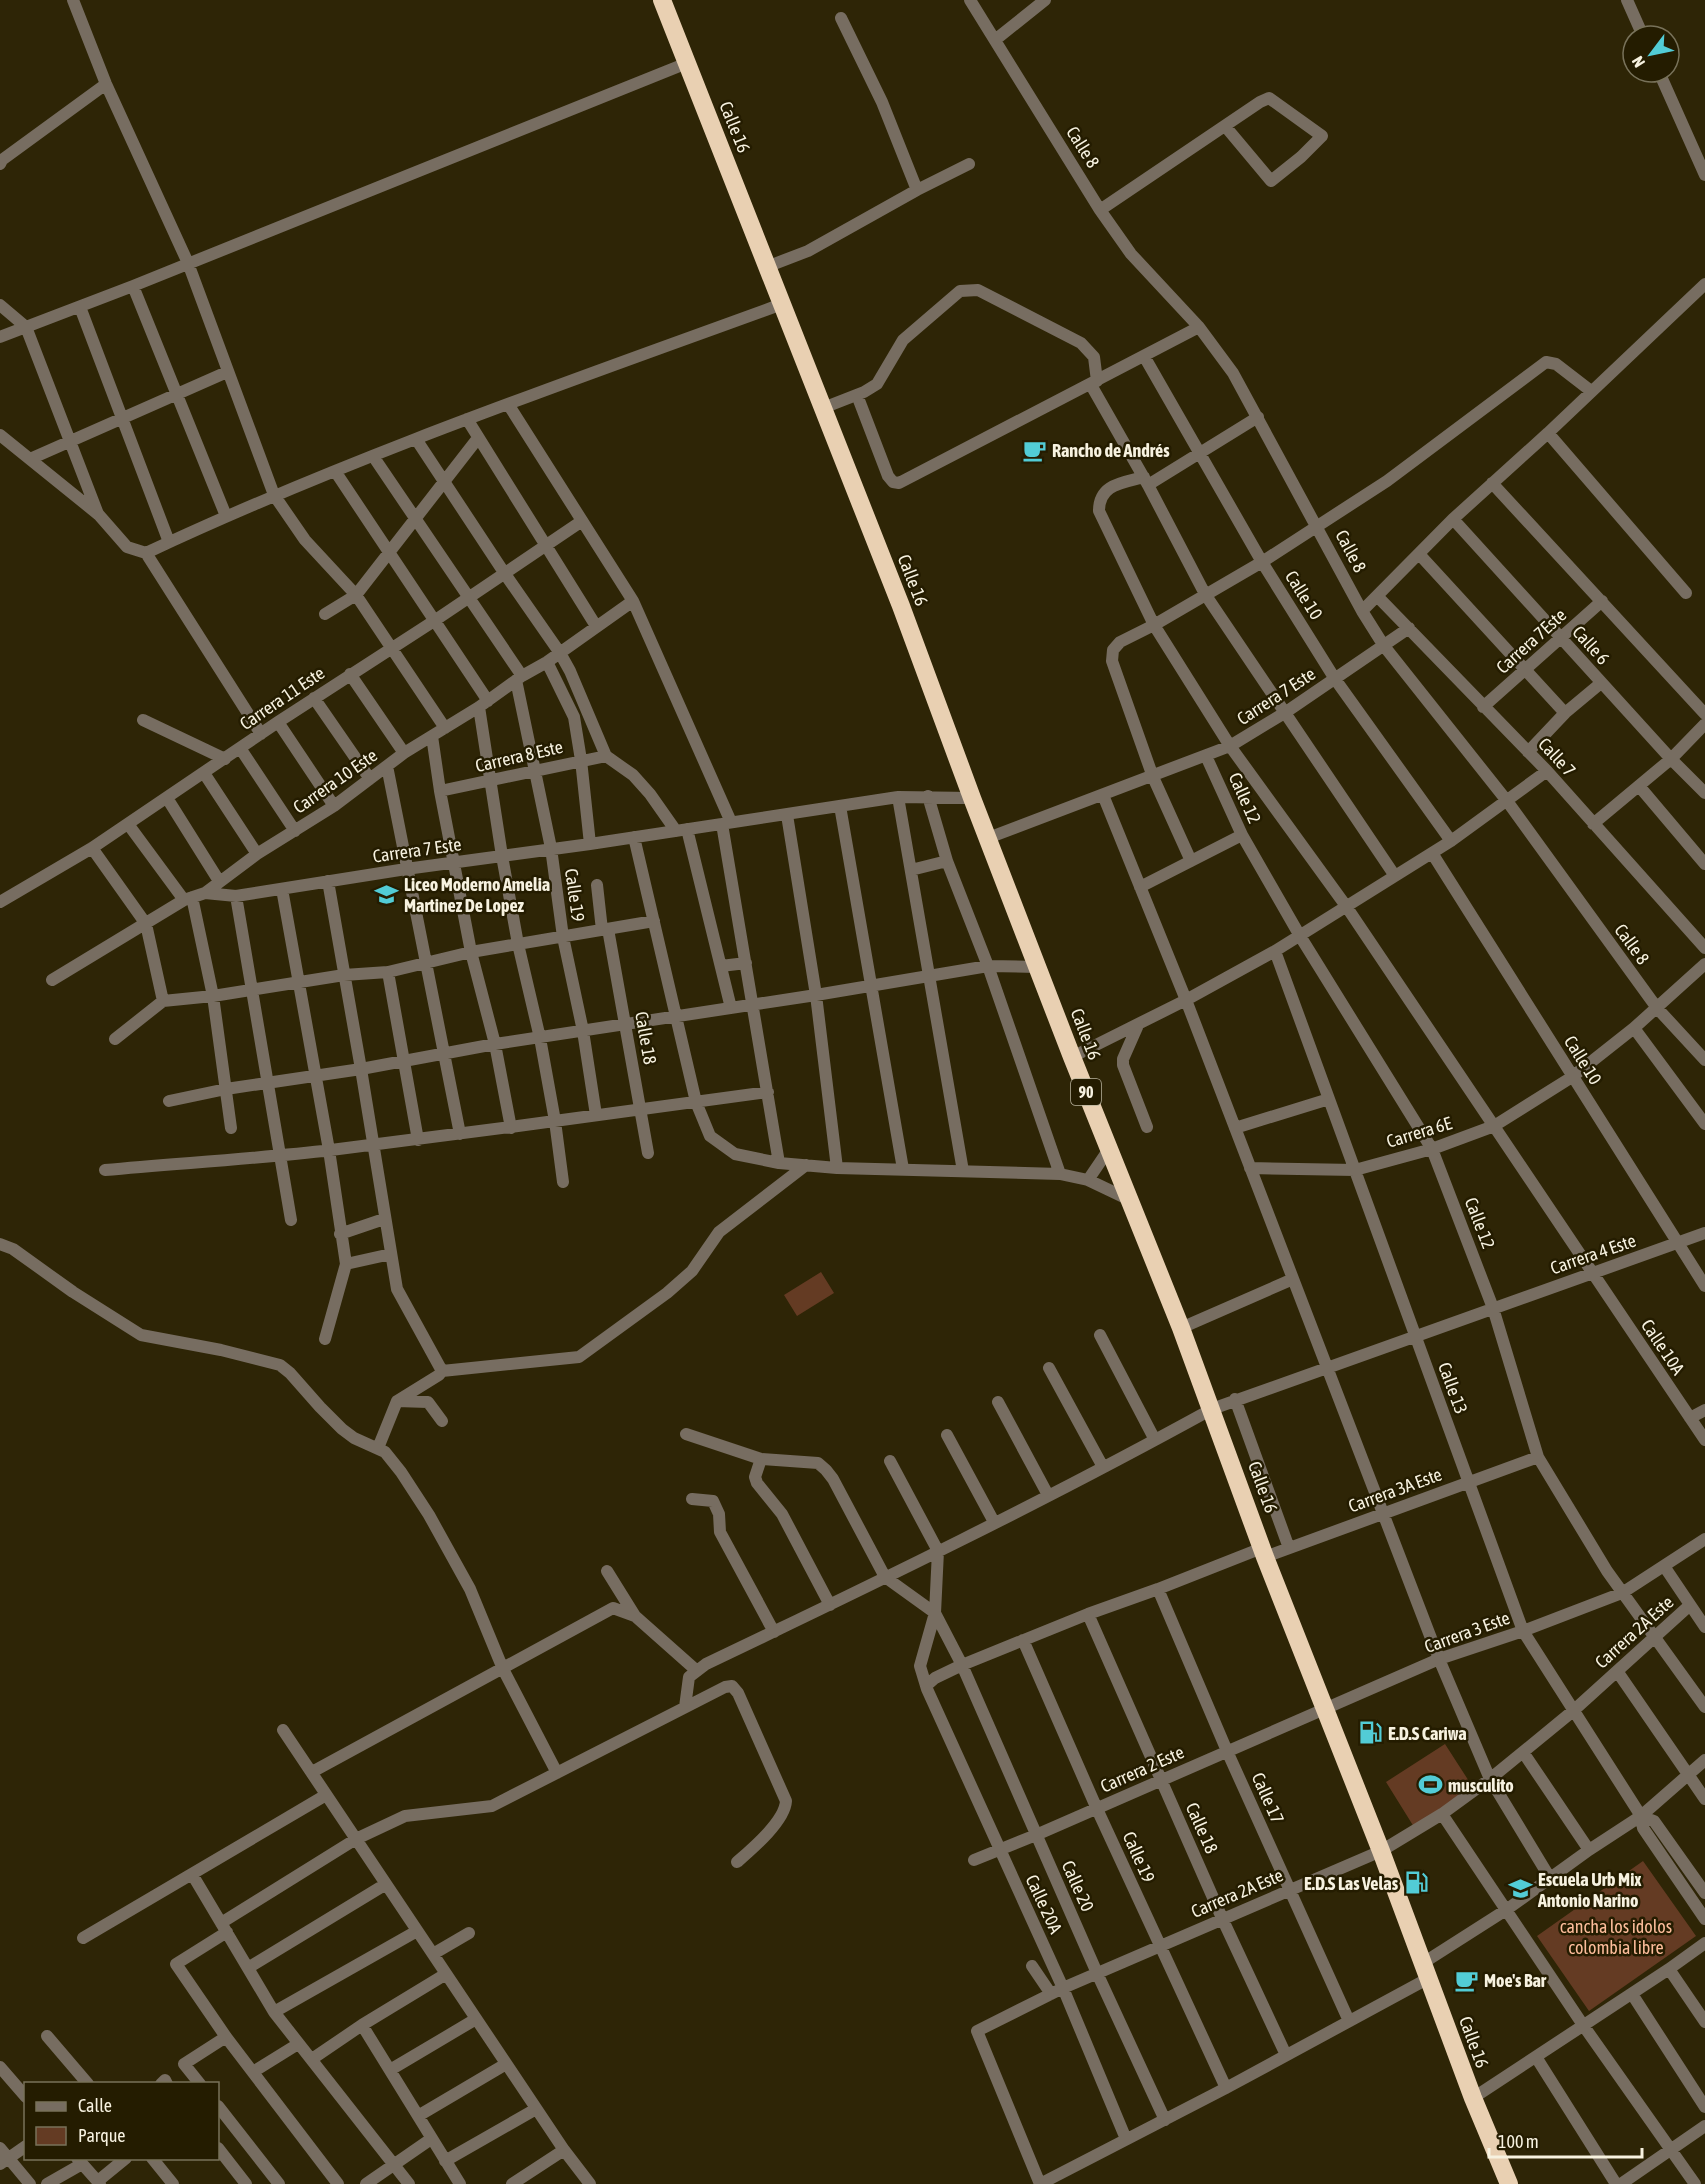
<svg xmlns="http://www.w3.org/2000/svg" width="1705" height="2184" font-family="'Asap Condensed',sans-serif">
  <style>
    .green { fill: #643b23 }
    .lines { fill: none; stroke-linecap: round; stroke-linejoin: round }
    .minor { stroke: #776d61; stroke-width: 12 }
    .highway { stroke: #e9d0b2; stroke-width: 18 }
    .labels { text-anchor: middle; dominant-baseline: central; stroke-width: 5; stroke-linejoin: round; paint-order: stroke }
    .shield { fill: #241c00; stroke: #b8b29d; stroke-width: 1.5 }
    .shield-label { font-size: 16px; font-weight: bold; fill: #f7f2e0 }
    .street-label { font-size: 18px; fill: #f7f2e0; stroke: #241c00 }
    .poi-label { font-size: 18px; font-weight: bold; fill: #f7f2e0; stroke: #241c00; text-anchor: start }
    .park-label { font-size: 18px; fill: #fdbd9b; stroke: #241c00 }
  </style>
  <rect width="100%" height="100%" fill="#2e2506"/>
  <path class="green" d="M821 1272 834 1293 797 1316 784 1295Z
    M1445 1744 1474 1789 1414 1827 1386 1782Z
    M1643 1861 1696 1936 1589 2011 1537 1936Z"/>
  <g class="lines">
    <path class="minor" d="M73 0 106 84 188 263 274 495 305 540 356 595 445 728
      M970 0 1100 210 1131 254 1199 327 1233 373 1362 611 1384 646 1507 801 1657 1008 1705 1060
      M1627 0 1643 36
      M841 18 882 102 917 190
      M995 40 1045 0
      M1659 72 1705 175
      M0 164 2 160 106 84
      M1100 210 1260 102 1269 98 1322 136 1301 157 1271 181 1225 126
      M769 266 808 251 917 190 969 164
      M133 286 226 516
      M0 305 26 327 98 514
      M80 307 169 542
      M0 337 133 286 687 63
      M1144 356 1262 562 1335 679 1451 841
      M1091 385 1148 485 1205 594 1395 876
      M857 395 888 476 893 482 899 483 1199 327
      M508 404 633 601 731 822
      M823 408 864 392 877 384 903 340 960 291 978 290 1081 343 1094 357 1097 381
      M467 419 596 626
      M1548 433 1686 593
      M0 435 99 515 127 547 146 553 261 734
      M416 439 505 574 560 653 570 671 606 756 633 775 650 794 676 831
      M373 456 522 676
      M30 459 227 372
      M335 471 488 701
      M1144 477C1122 483 1099 484 1099 511L1154 625 1230 746 1346 906 1705 1440
      M1492 483 1705 714
      M1148 485 1258 417
      M1453 519 1671 759 1705 793
      M146 553C353 456 568 382 782 304
      M1419 554 1565 713 1528 752
      M1377 596 1547 771 1705 948
      M1362 611 1453 519 1548 433 1705 284
      M325 614 356 595 478 438
      M547 662 574 717 581 760 590 844
      M350 674 404 753
      M516 680 551 848 563 937 583 1031 596 1115
      M314 698 370 779
      M479 707 502 856 518 944 540 1038 555 1121 563 1182
      M1483 707 1602 601
      M1565 713 1601 683
      M143 720 225 759
      M278 722 334 806
      M432 736 440 791 471 952 495 1044 511 1128
      M240 748 295 831
      M1206 756 1242 835 1300 936 1432 1149 1493 1308 1538 1457 1607 1571 1705 1707
      M387 766 460 1134
      M204 773 257 854
      M1639 786 1705 864
      M440 791 606 756
      M1103 795 1186 1000 1439 1659 1490 1779 1550 1878
      M928 796 947 861 988 966 1060 1174
      M898 797 963 1171
      M167 798 219 881
      M840 806 903 1169
      M787 815 816 995 837 1168
      M128 824 184 900
      M722 824 779 1163
      M1593 824 1671 759 1705 724
      M687 829 731 1008
      M634 837 696 1102 710 1136 735 1154 779 1163 837 1168 1060 1174 1088 1180 1130 1200
      M988 838 1230 746 1286 712 1409 628
      M92 848 146 924 163 1001
      M1432 853 1705 1286
      M1191 861 1153 777 1112 661 1113 650 1120 642 1154 625 1262 562 1387 481 1546 362 1556 364 1591 391
      M911 870 947 861
      M328 881 361 1069 397 1289 442 1371 439 1375 397 1401 378 1448
      M597 885 602 930
      M1140 887 1242 835
      M282 889 329 1150 346 1264 325 1339
      M205 893 236 896 406 869 590 844 898 797 972 798
      M236 896 291 1220
      M192 897 213 996 231 1128
      M0 902 92 848 278 722 434 621 582 521
      M608 929 648 1153
      M1275 951 1523 1631 1641 1816 1643 1828 1705 1919
      M721 966 746 963
      M388 972 418 1140
      M52 980 184 900 205 893 257 854 334 806 404 753 479 707 522 676 547 662 633 601
      M1138 1025 1123 1059V1065L1147 1127
      M1634 1028 1705 1124
      M115 1039 163 1001 213 996 344 975 388 972 471 952 654 921
      M1072 1057 1186 1000 1275 951 1451 841 1547 771
      M169 1101 226 1089 361 1069 495 1044 816 995 988 966 1037 967
      M1235 1128 1329 1099
      M1250 1168 1355 1170 1432 1149 1494 1126 1572 1077 1634 1028 1705 964
      M105 1170C180 1163 256 1159 331 1150 477 1132 622 1112 768 1092
      M1088 1180 1109 1149
      M340 1234 384 1219
      M0 1244 13 1249 73 1292 141 1335 221 1350 280 1365 290 1373 320 1407 342 1429 354 1438 385 1452 401 1472 429 1515 470 1589 503 1669 557 1773
      M346 1264 391 1254
      M1181 1328 1293 1279
      M1100 1335 1155 1440
      M1049 1368 1103 1467
      M442 1371 579 1357 667 1293 692 1271 719 1232 806 1165
      M1235 1399 1289 1548
      M397 1401 428 1402 442 1421
      M998 1402 1048 1495
      M1690 1418 1705 1410
      M686 1434 761 1459 818 1463 826 1470 833 1479 885 1577 935 1613 962 1665 1097 1973 1165 2120
      M947 1435 994 1522
      M761 1459 755 1477 757 1483 782 1514 830 1605
      M890 1461 938 1551 935 1613 920 1666 927 1689 1063 1988 1126 2139
      M692 1499 713 1501 719 1514 720 1532 774 1632
      M1265 1557 1538 1457
      M1664 1566 1705 1627
      M607 1571 635 1616
      M1158 1589 1227 1751 1349 2021
      M1088 1614 1222 1918 1286 2055
      M1023 1640 1097 1809 1226 2088
      M1617 1671 1705 1799
      M927 1685 935 1678 962 1665 1088 1614 1158 1589 1262 1548
      M685 1707 689 1677 706 1664C876 1583 1047 1500 1212 1409L1705 1233
      M283 1730 564 2150 590 2184
      M1523 1752 1589 1850
      M312 1772 613 1608 635 1616 697 1671
      M1442 1814 1583 2025 1695 2184
      M1641 1816 1654 1821 1705 1893
      M974 1860 1036 1835 1439 1659 1523 1631 1622 1593 1705 1539
      M192 1874 274 2012 409 2184
      M221 1923 356 1839 405 1816 492 1806 725 1687 732 1686 738 1693 786 1801C785 1821 752 1849 737 1862
      M227 1932 176 1964 226 2037 338 2184
      M83 1938 326 1795
      M433 1954 469 1933
      M1423 1963 1506 1910 1589 1850 1641 1816 1705 1760
      M1032 1966 1051 1994
      M248 1968 386 1884
      M1669 1969 1705 2022
      M1632 1994 1705 2107
      M274 2012 417 1931
      M362 2025 460 2184
      M47 2036 88 2084
      M1536 2057 1616 2184
      M312 2059 362 2025 446 1974
      M0 2067 26 2097
      M390 2070 476 2019
      M253 2072 298 2044
      M161 2084 165 2080 167 2084
      M200 2084 184 2064 226 2037
      M1473 2098 1669 1969 1705 1943
      M218 2106 279 2184
      M418 2116 506 2064
      M0 2148 30 2184
      M218 2148 246 2184
      M77 2158 100 2184
      M152 2158 173 2184
      M445 2161 536 2109
      M0 2164 26 2146
      M98 2181 126 2158
      M47 2184 82 2164
      M366 2184 431 2139
      M512 2184 564 2150
      M1040 2184 977 2031 1063 1988 1381 1851 1442 1814 1490 1779 1573 1711 1690 1605
      M1040 2184 1226 2088 1429 1978
      M1621 2184 1705 2126"/>
    <path class="highway" d="M662 0 901 606 972 798 1072 1057 1181 1328 1265 1557 1381 1851 1473 2098 1509 2184"/>
  </g>
  <defs>
    <symbol id="cafe-bare" viewBox="-9 -9 18 18"><path d="M-5.5-4.5H6V0H3Q3 3.5 0 3.5H-2.5Q-5.5 3.5-5.5 0ZM3-3.2v2h1.7v-2ZM-6 4.5H4V6H-6Z" fill="#52ccd6" stroke="#241c00" stroke-width="2.5" paint-order="stroke"/></symbol>
    <symbol id="school-bare" viewBox="-9 -9 18 18"><path d="M0-5L7-2L0 1L-7-2ZM-4 1L0 2.5L4 1V4Q0 6-4 4Z" fill="#52ccd6" stroke="#241c00" stroke-width="2.5" paint-order="stroke"/></symbol>
    <symbol id="fuel-bare" viewBox="-9 -9 18 18"><path d="M-5.5-6h7V0h2V4h1.3V-2.5L3-4.5l.8-.8L6-3V5H2.5V1h-1V6h-7ZM-4.2-4.7v3.2H.2V-4.7Z" fill="#52ccd6" stroke="#241c00" stroke-width="2.5" paint-order="stroke"/></symbol>
    <symbol id="stadium-bare" viewBox="-9 -9 18 18"><path d="M0-5a6.5 5 0 1 0 0 10a6.5 5 0 1 0 0-10ZM-3.5-1.8h7v3.6h-7Z" fill="#52ccd6" stroke="#241c00" stroke-width="2.5" paint-order="stroke"/></symbol>
  </defs>
  <g fill-rule="evenodd">
    <use href="#cafe-bare" x="1018" y="434" width="33" height="33"/>
    <use href="#school-bare" x="370" y="878" width="33" height="33"/>
    <use href="#fuel-bare" x="1354" y="1716" width="33" height="33"/>
    <use href="#stadium-bare" x="1414" y="1768" width="33" height="33"/>
    <use href="#fuel-bare" x="1400" y="1866" width="33" height="33"/>
    <use href="#school-bare" x="1504" y="1872" width="33" height="33"/>
    <use href="#cafe-bare" x="1450" y="1964" width="33" height="33"/>
  </g>
  <g class="labels">
    <rect class="shield" x="1071" y="1079" width="30" height="26" rx="4.5"/>
    <g class="shield-label">
      <text x="1086" y="1092">90</text>
    </g>
    <g class="street-label">
      <text transform="translate(735 127) rotate(68)">Calle 16</text>
      <text transform="translate(1083 147) rotate(58)">Calle 8</text>
      <text transform="translate(1351 551) rotate(62)">Calle 8</text>
      <text transform="translate(913 580) rotate(69)">Calle 16</text>
      <text transform="translate(1304 595) rotate(58)">Calle 10</text>
      <text transform="translate(1531 641) rotate(-42)">Carrera 7Este</text>
      <text transform="translate(1591 645) rotate(48)">Calle 6</text>
      <text transform="translate(1276 696) rotate(-33)">Carrera 7 Este</text>
      <text transform="translate(282 698) rotate(-34)">Carrera 11 Este</text>
      <text transform="translate(519 756) rotate(-13)">Carrera 8 Este</text>
      <text transform="translate(1557 757) rotate(47)">Calle 7</text>
      <text transform="translate(335 781) rotate(-35)">Carrera 10 Este</text>
      <text transform="translate(1245 798) rotate(66)">Calle 12</text>
      <text transform="translate(417 850) rotate(-8)">Carrera 7 Este</text>
      <text transform="translate(575 895) rotate(82)">Calle 19</text>
      <text transform="translate(1632 944) rotate(54)">Calle 8</text>
      <text transform="translate(1086 1034) rotate(69)">Calle 16</text>
      <text transform="translate(646 1038) rotate(80)">Calle 18</text>
      <text transform="translate(1583 1060) rotate(58)">Calle 10</text>
      <text transform="translate(1419 1132) rotate(-17)">Carrera 6E</text>
      <text transform="translate(1480 1223) rotate(69)">Calle 12</text>
      <text transform="translate(1593 1254) rotate(-19)">Carrera 4 Este</text>
      <text transform="translate(1663 1347) rotate(56)">Calle 10A</text>
      <text transform="translate(1453 1388) rotate(70)">Calle 13</text>
      <text transform="translate(1263 1487) rotate(70)">Calle 16</text>
      <text transform="translate(1395 1490) rotate(-20)">Carrera 3A Este</text>
      <text transform="translate(1467 1632) rotate(-20)">Carrera 3 Este</text>
      <text transform="translate(1634 1632) rotate(-42)">Carrera 2A Este</text>
      <text transform="translate(1142 1769) rotate(-24)">Carrera 2 Este</text>
      <text transform="translate(1268 1798) rotate(66)">Calle 17</text>
      <text transform="translate(1202 1828) rotate(66)">Calle 18</text>
      <text transform="translate(1139 1857) rotate(66)">Calle 19</text>
      <text transform="translate(1078 1886) rotate(66)">Calle 20</text>
      <text transform="translate(1237 1893) rotate(-23)">Carrera 2A Este</text>
      <text transform="translate(1044 1904) rotate(65)">Calle 20A</text>
      <text transform="translate(1474 2042) rotate(70)">Calle 16</text>
    </g>
    <g class="poi-label">
      <text x="1052" y="450">Rancho de Andrés</text>
      <text x="404" y="884">Liceo Moderno Amelia<tspan x="404" dy="21">Martinez De Lopez</tspan></text>
      <text x="1388" y="1733">E.D.S Cariwa</text>
      <text x="1448" y="1785">musculito</text>
      <text x="1538" y="1879">Escuela Urb Mix<tspan x="1538" dy="21">Antonio Narino</tspan></text>
      <text x="1398" y="1883" text-anchor="end">E.D.S Las Velas</text>
      <text x="1484" y="1980">Moe's Bar</text>
    </g>
    <g class="park-label">
      <text x="1616" y="1926">cancha los idolos<tspan x="1616" dy="21">colombia libre</tspan></text>
    </g>
  </g>
  <rect x="24" y="2082" width="195" height="78" fill="#241c00" stroke="#78725a" stroke-width="1.5"/>
  <rect x="36" y="2102" width="30" height="9" fill="#776d61" stroke="#78725a" stroke-width="1.5"/>
  <text x="78" y="2112" font-size="18" fill="#f7f2e0">Calle</text>
  <rect x="36" y="2127" width="30" height="18" fill="#643b23" stroke="#78725a" stroke-width="1.5"/>
  <text x="78" y="2142" font-size="18" fill="#f7f2e0">Parque</text>
  <g transform="translate(1651 54) rotate(238)"><circle r="28" fill="#241c00" stroke="#78725a" stroke-width="1.5"/>
  <path d="M0-4.5L10 22L0 15L-10 22Z" fill="#52ccd6"/>
  <text y="-9" font-size="16" font-weight="bold" text-anchor="middle" fill="#f7f2e0">N</text>
  </g>
  <path d="M1489 2148v9h153v-9" fill="none" stroke="#f7f2e0" stroke-width="3"/>
  <text x="1498" y="2148" font-size="18" fill="#f7f2e0" stroke="#241c00" stroke-width="4.5" paint-order="stroke">100 m</text>
</svg>
